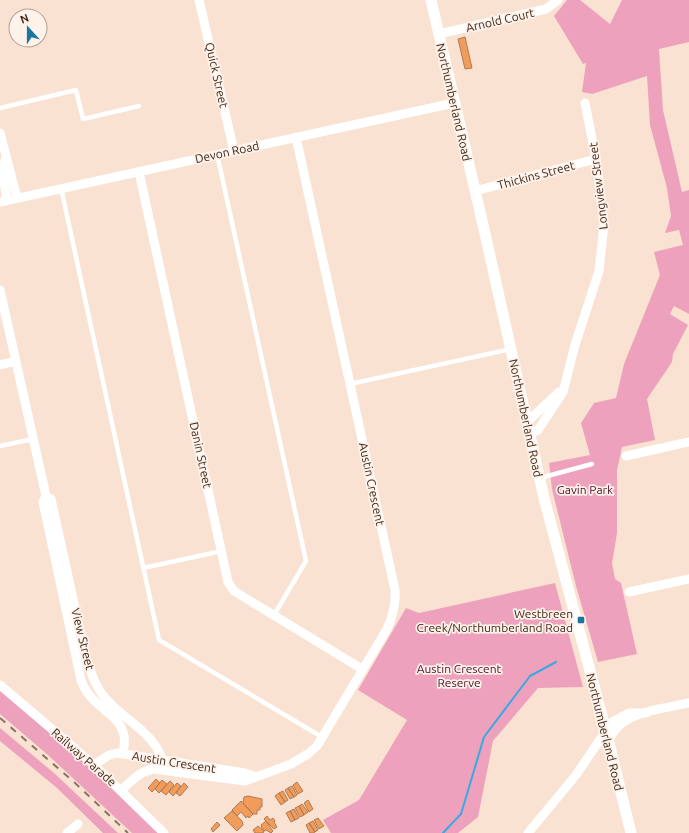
<svg xmlns="http://www.w3.org/2000/svg" width="689" height="833" font-family="Ubuntu,sans-serif">
  <style>
    .green { fill: #eda1bc }
    .lines { fill: none; stroke-linecap: round; stroke-linejoin: round }
    .stream { stroke: #3aa9e3; stroke-width: 2 }
    .building { fill: #f29c5c; stroke: #af7b55 }
    .service { stroke: #fff; stroke-width: 4.5 }
    .minor { stroke: #fff; stroke-width: 9 }
    .tertiary { stroke: #fff; stroke-width: 11 }
    .rail { stroke: #8a7363; stroke-width: 2; stroke-dasharray: 7 7; stroke-linecap: butt }
    .poi-dot { fill: #1977a4; stroke: #fef2ea; stroke-width: 1.5 }
    .labels { text-anchor: middle; dominant-baseline: central; stroke-width: 3.5; stroke-linejoin: round; paint-order: stroke }
    .street-label { font-size: 12px; fill: #3e2818; stroke: #fef2ea }
    .park-label { font-size: 12px; fill: #4e102d; stroke: #fef2ea }
    .poi-label { font-size: 12px; fill: #3e2818; stroke: #fef2ea; text-anchor: end }
  </style>
  <rect width="100%" height="100%" fill="#fae2d2"/>
  <path class="green" d="M567 0H580L610 24 622 0H689V42L659 49 663 110 682 192 689 190V314L674 306 670 314 688 325 673 354 672 362 647 399 655 440 622 447 617 470V533L612 563 615 579 621 583 637 654 598 662 576 586 552 489 549 463 590 455 581 423 594 403 616 398 624 364 660 275 654 252 683 245 679 230 665 233 671 216 667 188 650 125 647 76 592 94 582 92 586 63 583 64 554 16Z
    M555 583 583 687 538 688 493 741 478 817 458 833H331L323 820 359 800 407 720 358 690 406 608 419 613Z
    M0 690 96 771 160 833H132L48 755 0 714Z
    M0 728 54 773 118 833H103L57 788 0 741Z"/>
  <g class="lines">
    <path class="stream" d="M443 833 461 814 484 737 530 676 556 662"/>
  </g>
  <path class="building" d="M465 37 472 68 465 69 458 39Z
    M156 779 160 783 152 792 148 788Z
    M162 780 167 784 159 793 155 789Z
    M170 781 174 785 166 795 161 791Z
    M297 782 303 791 298 794 293 785Z
    M177 783 181 786 173 796 169 792Z
    M184 783 188 787 180 796 176 793Z
    M292 786 297 795 294 797 288 788Z
    M288 788 294 797 290 799 285 790Z
    M283 791 288 800 285 802 279 793Z
    M279 793 285 802 281 805 275 796Z
    M248 796 262 799V807H260V810H257V814H253L243 803 244 797Z
    M308 800 313 809 309 812 304 803Z
    M241 801 253 814 249 818 248 816 246 818 241 812 237 816 232 810Z
    M302 804 308 812 304 815 299 806Z
    M299 806 304 815 300 817 295 808Z
    M294 809 299 818 295 820 290 811Z
    M232 811 242 821 243 825 237 831 224 818Z
    M290 811 295 820 291 822 286 813Z
    M267 816 270 820 273 818 275 821 274 822 277 827 274 829 264 819Z
    M318 818 324 826 319 829 314 820Z
    M266 821 273 831 271 833 266 830 264 831 262 828 261 825Z
    M313 821 318 830 315 832 309 823Z
    M217 822 220 825 213 832 211 829Z
    M309 823 315 832 313 833H310L306 825Z
    M258 826 264 831 263 833H255L253 830Z"/>
  <g class="lines">
    <path class="service" d="M0 108 76 90 83 119 139 106
      M217 154 306 561 274 615
      M61 188 159 640 322 737
      M350 384 511 349
      M0 446 33 439
      M540 478 592 464
      M143 568 222 551"/>
    <path class="minor" d="M199 0 234 151
      M439 34 546 9 558 0
      M0 133 17 198
      M5 160 3 176 7 200
      M139 172 228 582 234 591 362 669
      M475 191 596 159
      M0 202 454 103
      M0 290 46 496 43 502 81 680C90 707 117 712 123 732 126 739 124 747 123 754
      M0 365 16 361
      M527 422 559 392
      M530 434 538 430 563 392 575 345 599 271 604 225 596 159 585 103
      M626 456 689 442
      M46 496 51 499 86 658C91 673 96 688 106 699 124 720 153 732 162 759
      M629 592 689 579
      M0 685 94 765 164 833
      M606 744C611 737 614 729 621 724 639 710 667 708 689 703
      M94 765 109 755 117 753 245 773 256 777
      M122 790C132 780 139 772 153 769L245 781 291 764 308 754 317 746 387 629C393 616 396 605 395 590L296 137
      M67 833 78 824
      M528 833 576 775 612 722 629 713H646"/>
    <path class="tertiary" d="M431 0 484 229 544 498 606 731 631 833"/>
    <path class="rail" d="M0 718 74 782 128 833"/>
  </g>
  <rect class="poi-dot" x="577" y="616" width="8" height="8" rx="2"/>
  <g class="labels">
    <g class="street-label">
      <text transform="translate(500 20) rotate(-13)">Arnold Court</text>
      <text transform="translate(217 75) rotate(77)">Quick Street</text>
      <text transform="translate(454 102) rotate(77)">Northumberland Road</text>
      <text transform="translate(227 152) rotate(-12)">Devon Road</text>
      <text transform="translate(536 175) rotate(-15)">Thickins Street</text>
      <text transform="translate(598 186) rotate(-97)">Longview Street</text>
      <text transform="translate(526 418) rotate(78)">Northumberland Road</text>
      <text transform="translate(201 455) rotate(78)">Danin Street</text>
      <text transform="translate(372 484) rotate(78)">Austin Crescent</text>
      <text transform="translate(83 639) rotate(76)">View Street</text>
      <text transform="translate(605 732) rotate(76)">Northumberland Road</text>
      <text transform="translate(84 757) rotate(41)">Railway Parade</text>
      <text transform="translate(174 762) rotate(9)">Austin Crescent</text>
    </g>
    <g class="park-label">
      <text x="585" y="489">Gavin Park</text>
      <text x="459" y="668">Austin Crescent<tspan x="459" dy="14">Reserve</tspan></text>
    </g>
    <g class="poi-label">
      <text x="573" y="613">Westbreen<tspan x="573" dy="14">Creek/Northumberland Road</tspan></text>
    </g>
  </g>
  <g transform="translate(28 28) rotate(339)"><circle r="19" fill="#fef2ea" stroke="#b1a196"/>
  <path d="M0-3L7 15L0 10L-7 15Z" fill="#1977a4"/>
  <text y="-6" font-size="11" font-weight="bold" text-anchor="middle" fill="#3e2818">N</text>
  </g>
</svg>
